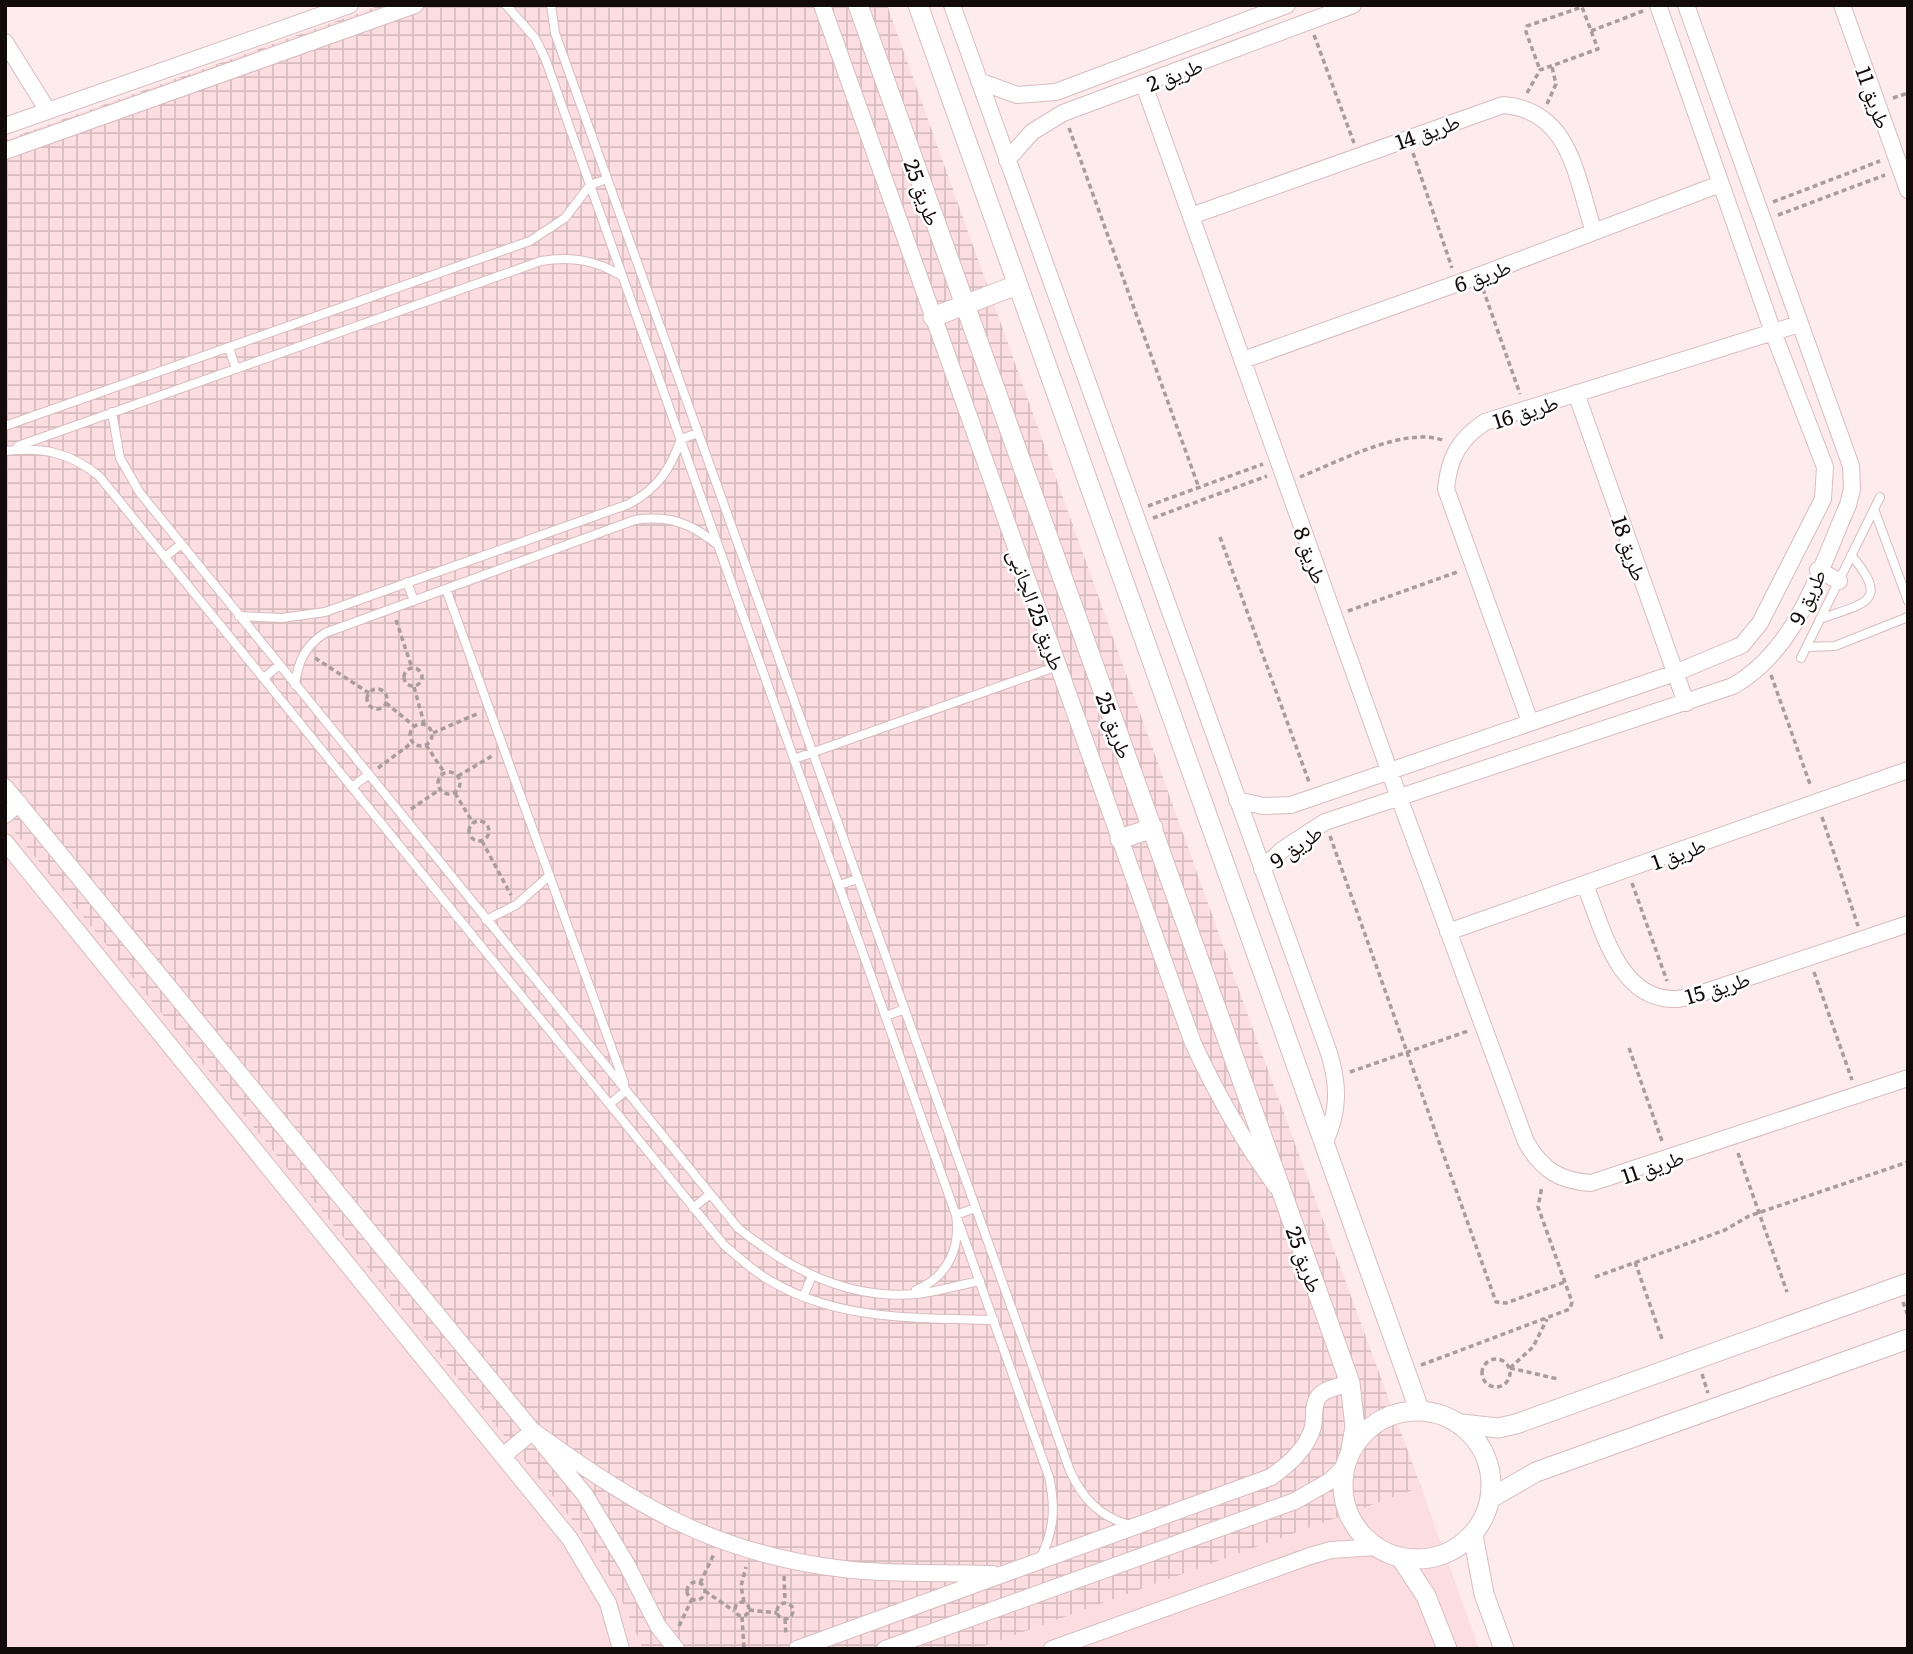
<svg xmlns="http://www.w3.org/2000/svg" width="1913" height="1654" font-family="Literata,'Noto Naskh Arabic',serif">
  <style>
    .built { fill: #fcdde1 }
    .industrial { fill: url(#industrial-grid) }
    .lines { fill: none; stroke-linecap: round; stroke-linejoin: round }
    .service-casing { stroke: #d8bcbf; stroke-width: 10 }
    .minor-casing { stroke: #d8bcbf; stroke-width: 18 }
    .tertiary-casing { stroke: #d8bcbf; stroke-width: 21 }
    .path { stroke: #aa9b9e; stroke-width: 3.5; stroke-dasharray: 5 3.5; stroke-linecap: butt }
    .service { stroke: #fff; stroke-width: 8 }
    .minor { stroke: #fff; stroke-width: 16 }
    .tertiary { stroke: #fff; stroke-width: 19 }
    .labels { text-anchor: middle; dominant-baseline: central; stroke-width: 5; stroke-linejoin: round; paint-order: stroke }
    .street-label { font-size: 21px; fill: #130a0b; stroke: #fff }
  </style>
  <defs>
    <pattern id="industrial-grid" width="8" height="8" patternUnits="userSpaceOnUse" patternTransform="scale(1.75)"><rect width="8" height="8" fill="#fcdde1"/><path d="M0 4h8M4 0v8" fill="none" stroke="#d7bcc0"/></pattern>
  </defs>
  <rect width="100%" height="100%" fill="#fdebee"/>
  <path class="built" d="M5 820 586 1537 616 1587 643 1649H5Z
    M1421 1487 1479 1649H976Z"/>
  <path class="industrial" d="M381 5H887L1254 1032 1421 1487 976 1649H643L616 1587 586 1537 5 820V140Z"/>
  <g class="lines">
    <defs>
      <path id="service" d="M506 5 535 38 545 58 1049 1477C1056 1508 1054 1532 1039 1561
        M551 5 555 33 1070 1471C1083 1499 1099 1516 1129 1525
        M229 348 236 369
        M112 412 120 458 140 493 738 1228C789 1269 848 1300 916 1294 937 1292 959 1285 980 1281
        M5 426 530 241 565 218 590 185 607 179
        M18 446 541 261C572 256 595 260 622 276
        M5 451C43 447 69 452 99 476L724 1245C736 1255 748 1266 761 1275 831 1321 913 1318 994 1320
        M1874 509 1908 601
        M165 557 181 544
        M407 582 414 601
        M446 589 624 1082V1092L610 1104
        M239 616 282 618 325 612 629 504C658 488 670 470 681 439L698 433
        M1820 619C1865 603 1891 602 1851 555
        M1807 647 1835 646 1908 617
        M1801 658 1880 497
        M264 678 279 665
        M295 685C298 661 305 646 325 633L635 520C669 515 691 523 718 545
        M794 759 1058 666
        M352 787 368 775
        M839 885 858 879
        M486 920 516 905 549 876
        M886 1016 905 1009
        M693 1208 709 1195
        M916 1290C948 1277 961 1247 956 1215L975 1208
        M803 1297 812 1276"/>
      <path id="minor" d="M822 5 1193 1043C1217 1095 1243 1141 1276 1186
        M952 5 1329 1053C1339 1086 1339 1110 1325 1142
        M1842 5 1908 190
        M5 42 48 111
        M979 81 1017 95 1056 92 1287 5
        M1144 85 1389 770 1526 1142C1542 1170 1560 1181 1591 1183L1908 1078
        M5 126 350 5
        M5 151 415 5
        M1007 160 1032 132 1063 113 1353 5
        M1191 216 1503 105C1571 110 1576 178 1594 232
        M1243 360 1478 276 1720 184
        M1576 393 1686 703
        M1818 570 1839 581
        M1530 722 1446 489C1449 458 1459 439 1485 422L1799 324
        M5 787 585 1495 627 1565 658 1626 676 1649
        M1237 800 1263 806 1291 805 1675 673 1742 645 1760 623 1823 499 1825 467 1773 332 1658 5
        M5 815 19 803
        M5 842 570 1539 608 1603 621 1649
        M1262 869 1282 850 1325 822 1733 686C1798 649 1819 570 1848 505L1852 489 1851 466 1686 5
        M1585 885C1602 926 1617 997 1672 999 1680 1000 1690 996 1699 994L1908 924
        M1448 932 1908 770
        M504 1455 533 1431C637 1506 714 1554 844 1569 893 1575 944 1572 993 1574
        M797 1649 1271 1477C1289 1464 1307 1449 1313 1427 1315 1416 1312 1403 1320 1395 1327 1388 1341 1386 1350 1383
        M885 1649 1295 1501 1330 1481 1344 1467
        M1052 1649 1310 1556 1331 1550 1376 1547"/>
      <path id="tertiary" d="M858 5 1350 1383 1355 1427 1351 1449
        M918 5 1419 1409
        M933 317 1017 285
        M1120 839 1153 828
        M1343 1485a74 74 0 1 1 148 0a74 74 0 1 1-148 0Z
        M1461 1424 1498 1428 1516 1424 1908 1283
        M1491 1498 1536 1472 1908 1339
        M1473 1535 1484 1594 1504 1649
        M1401 1558 1426 1596 1447 1649"/>
    </defs>
    <use href="#service" class="service-casing"/>
    <use href="#minor" class="minor-casing"/>
    <use href="#tertiary" class="tertiary-casing"/>
    <path class="path" d="M1591 31 1643 11
      M1314 35 1354 143
      M1527 93 1540 70 1598 49 1582 7 1527 26 1526 32 1540 70
      M1893 98 1908 93
      M1547 104 1556 84 1552 67
      M1069 128 1199 488
      M1413 153 1452 268
      M1773 202 1880 161
      M1778 215 1885 175
      M1483 289 1520 394
      M1300 477C1338 462 1406 425 1445 441
      M1148 506 1263 464
      M1153 518 1267 476
      M1220 537 1309 782
      M1348 611 1460 571
      M396 620 412 668
      M315 658 369 693
      M404 677a9 9 0 1 1 18 0a9 9 0 1 1-18 0Z
      M1771 675 1811 787
      M414 687 424 723
      M367 699a10 10 0 1 1 20 0a10 10 0 1 1-20 0Z
      M386 703 414 726
      M410 735a11 11 0 1 1 22 0a11 11 0 1 1-22 0Z
      M433 733 479 713
      M426 745 444 772
      M378 768 413 742
      M438 783a11 11 0 1 1 22 0a11 11 0 1 1-22 0Z
      M458 776 492 756
      M455 793 473 823
      M411 809 439 790
      M1822 817 1858 926
      M469 831a10 10 0 1 1 20 0a10 10 0 1 1-20 0Z
      M1330 836 1496 1302 1506 1303 1565 1282
      M482 841 511 895
      M1632 883 1667 981
      M1814 972 1852 1080
      M1629 1048 1662 1141
      M1350 1072 1468 1031
      M1738 1153 1787 1292
      M1635 1262 1662 1339
      M1595 1277 1725 1230 1749 1216 1908 1162
      M1903 1302 1908 1316
      M1482 1373a14 14 0 1 1 28 0a14 14 0 1 1-28 0Z
      M1421 1365 1570 1309 1572 1302 1538 1207 1542 1186
      M1510 1368 1533 1347 1547 1319
      M1510 1368 1558 1379
      M1702 1374 1708 1393
      M784 1576 785 1602
      M687 1591a9 9 0 1 1 18 0a9 9 0 1 1-18 0Z
      M700 1583 714 1554
      M705 1591 734 1611
      M735 1609a7 7 0 1 1 14 0a7 7 0 1 1-14 0Z
      M744 1602 741 1586 746 1567
      M777 1611a8 8 0 1 1 16 0a8 8 0 1 1-16 0Z
      M749 1610 777 1613
      M742 1617 744 1649
      M785 1619 786 1636
      M679 1626 692 1599"/>
    <use href="#service" class="service"/>
    <use href="#minor" class="minor"/>
    <use href="#tertiary" class="tertiary"/>
  </g>
  <g class="labels">
    <g class="street-label">
      <text transform="translate(1174 73) rotate(-21)">طريق 2</text>
      <text transform="translate(1875 97) rotate(70)">طريق 11</text>
      <text transform="translate(1427 130) rotate(-20)">طريق 14</text>
      <text transform="translate(924 192) rotate(70)">طريق 25</text>
      <text transform="translate(1482 274) rotate(-20)">طريق 6</text>
      <text transform="translate(1525 410) rotate(-18)">طريق 16</text>
      <text transform="translate(1631 548) rotate(71)">طريق 18</text>
      <text transform="translate(1312 555) rotate(70)">طريق 8</text>
      <text transform="translate(1806 596) rotate(-65)">طريق 9</text>
      <text transform="translate(1038 609) rotate(70)">طريق 25 الجانبى</text>
      <text transform="translate(1116 725) rotate(70)">طريق 25</text>
      <text transform="translate(1295 845) rotate(-36)">طريق 9</text>
      <text transform="translate(1678 852) rotate(-20)">طريق 1</text>
      <text transform="translate(1717 986) rotate(-17)">طريق 15</text>
      <text transform="translate(1652 1165) rotate(-19)">طريق 11</text>
      <text transform="translate(1306 1259) rotate(70)">طريق 25</text>
    </g>
  </g>
  <rect width="1913" height="1654" fill="none" stroke="#130a0b" stroke-width="14"/>
</svg>
